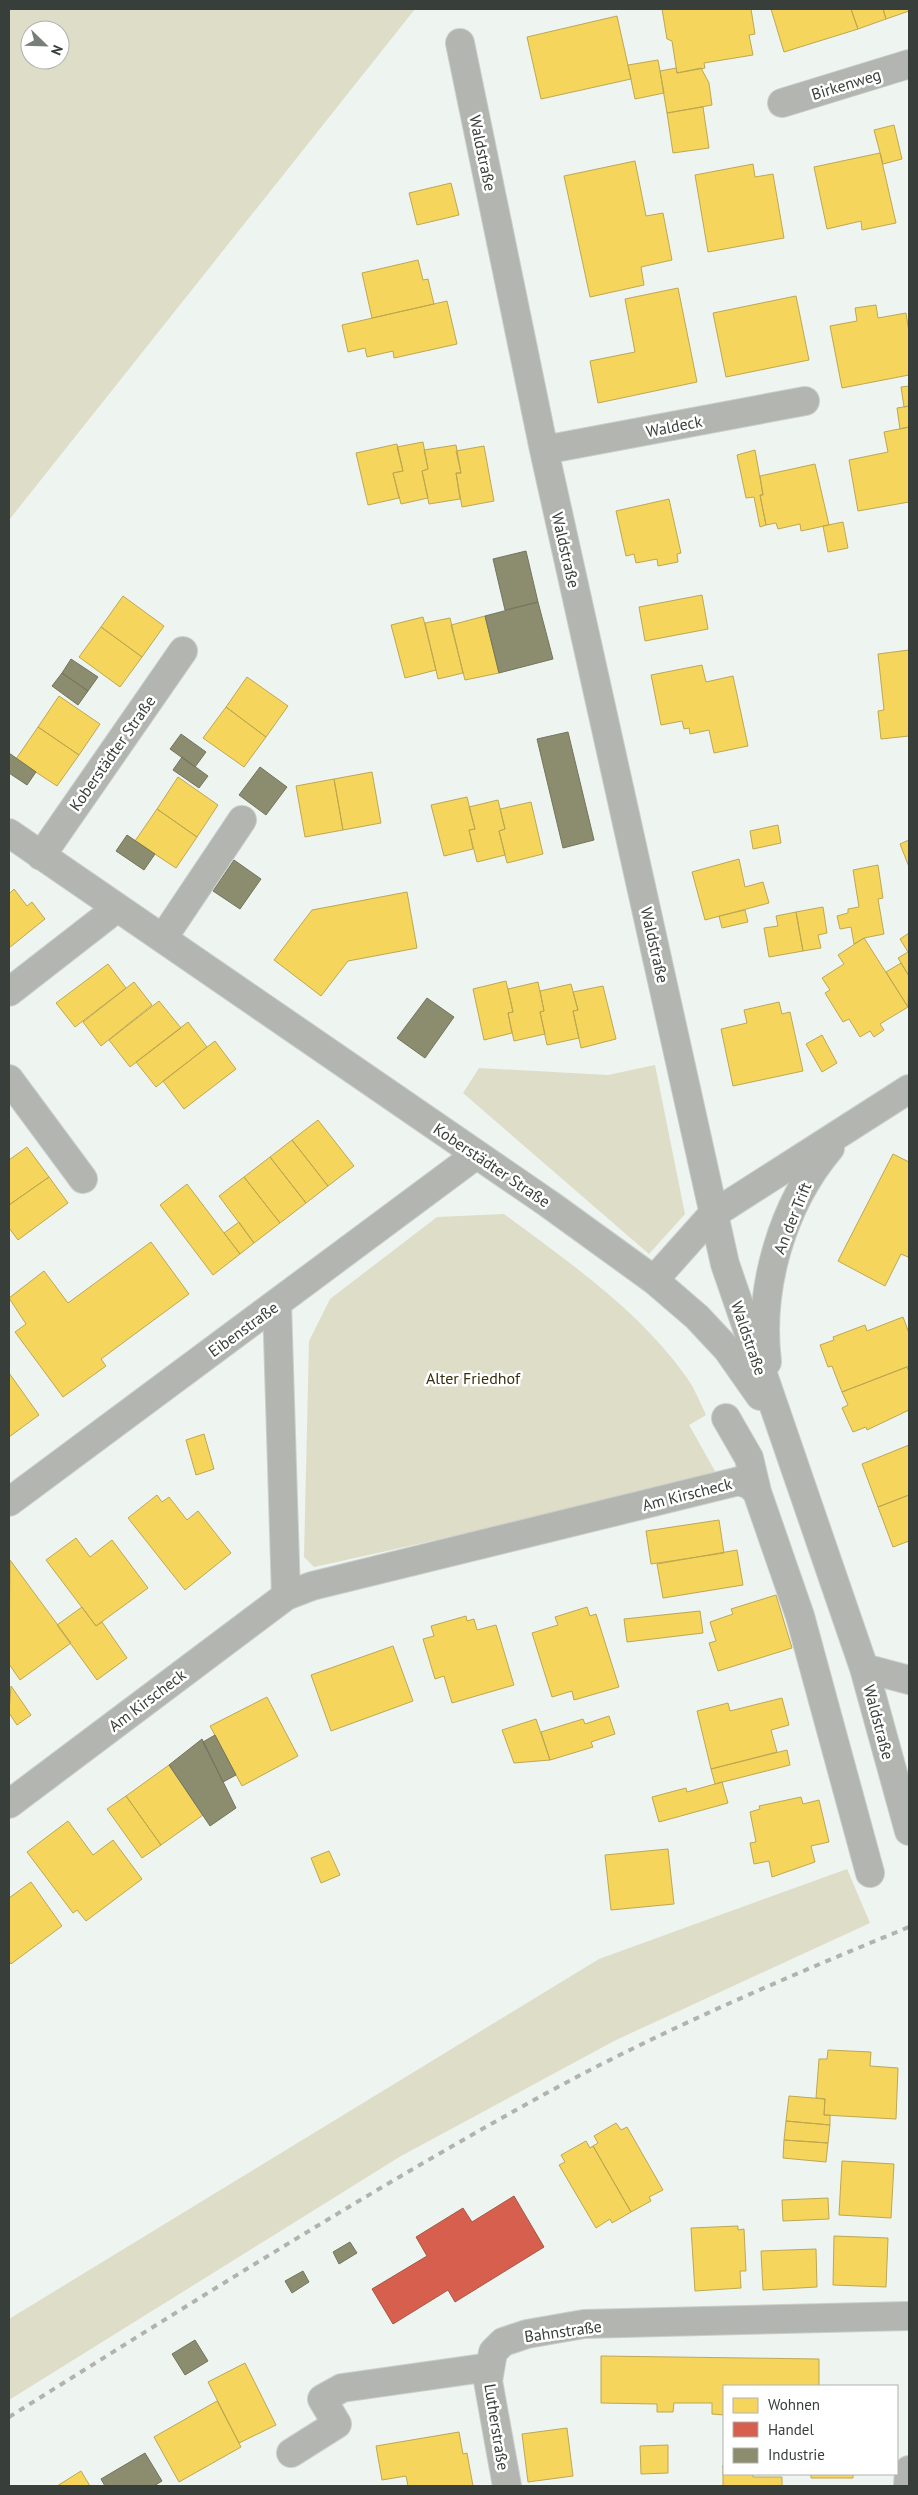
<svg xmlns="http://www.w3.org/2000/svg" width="918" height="2495" font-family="'PT Sans',sans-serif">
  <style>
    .green { fill: #deddc7; fill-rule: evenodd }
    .homes { fill: #f6d55c; stroke: #bda852 }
    .shops { fill: #d6604d; stroke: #a75647 }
    .industry { fill: #8c8c6e; stroke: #73755e }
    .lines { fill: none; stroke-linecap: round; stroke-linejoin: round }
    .minor-casing { stroke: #cacfcc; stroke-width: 30 }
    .minor { stroke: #b2b5b0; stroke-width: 28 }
    .rail { stroke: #b0b3ae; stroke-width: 4; stroke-dasharray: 6 6; stroke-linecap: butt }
    .labels { text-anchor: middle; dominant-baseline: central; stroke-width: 5; stroke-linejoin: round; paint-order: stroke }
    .street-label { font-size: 16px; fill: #383e3a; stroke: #fff }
    .park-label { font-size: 16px; fill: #35300d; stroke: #fff }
  </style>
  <rect width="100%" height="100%" fill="#eef4ef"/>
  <path class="green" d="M9 9H415L9 520ZM30 30H60V60H30Z
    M655 1065 685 1214 649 1254 463 1093 479 1068 608 1075Z
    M504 1214C569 1262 637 1309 685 1375 694 1387 700 1402 706 1415L689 1425 715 1471 695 1483 314 1567 304 1557 309 1341 330 1299 437 1217Z
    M847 1869 870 1923 616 2040 401 2156 9 2400V2319L599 1959Z"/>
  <path class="homes" d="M662 9H751L755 34 749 35 753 55 704 63 705 68 677 73 672 41 667 39Z
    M771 9H851L858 29 784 52Z
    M851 9H883L886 19 858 29Z
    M883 9H909V11L886 19Z
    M617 16 631 79 541 99 527 37Z
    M658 60 664 93 635 99 628 65Z
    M676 68 677 73 701 68 709 83 712 105 667 113 660 71Z
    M703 107 709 148 673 153 667 113Z
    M894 125 902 159 883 164 874 130Z
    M880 153 896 223 862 230 861 221 827 229 814 167Z
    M635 161 646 216 663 213 672 260 641 267 644 285 590 297 564 176Z
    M753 164 755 177 773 174 784 238 708 252 695 175Z
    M451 183 459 215 417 225 409 193Z
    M418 260 423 280 428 279 434 304 372 318 362 273Z
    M678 288 697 382 598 403 590 361 635 352 625 299Z
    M796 296 809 360 726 377 713 313Z
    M447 301 457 344 394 358 393 351 367 357 365 348 348 352 342 325Z
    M876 305 878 318 906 313 909 332V375L842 388 830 326 857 321 855 308Z
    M909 386V406L904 407 901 387Z
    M909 406V427L900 429 897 408Z
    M909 427V502L858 511 849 460 888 452 884 432Z
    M423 442 428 469 422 471 428 498 401 504 393 473 403 471 397 447Z
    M397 444 403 471 393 473 399 498 368 505 356 453Z
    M456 445 461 473H456L460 499 429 504 422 471 428 469 424 450Z
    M484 446 494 501 462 507 456 473H461L456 451Z
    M755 450 763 495H760L766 525 760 527 754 497 746 498 737 455Z
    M815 464 829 525 801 531 800 524 778 529 776 523 766 525 760 495H763L760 476Z
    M669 499 681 553 677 554 678 562 658 566 657 559 636 563 634 554 626 556 616 511Z
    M843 522 848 548 828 552 823 526Z
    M702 595 708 629 645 641 639 607Z
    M123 596 164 626 142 657 101 627Z
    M485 616 499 673 465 680 451 625Z
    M423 617 436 670 405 678 391 625Z
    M450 618 463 673 438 679 425 623Z
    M101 627 142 657 120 687 79 657Z
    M909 650V736L881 739 878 711 884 710 878 654Z
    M702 665 706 682 733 676 748 746 714 753 709 730 690 734 689 728 684 729 682 721 661 725 651 675Z
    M247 677 288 706 266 737 226 707Z
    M59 696 100 724 79 755 38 727Z
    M226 707 266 737 244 767 203 738Z
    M38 727 79 755 57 786 16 759Z
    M372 772 381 823 343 830 334 779Z
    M178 777 218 805 197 837 157 809Z
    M334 779 343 830 305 837 296 786Z
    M467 797 475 829 469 830 473 849 444 856 431 805Z
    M498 800 505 829 499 831 505 855 477 862 469 830 475 829 469 807Z
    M531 802 543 854 507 863 499 831 505 829 500 809Z
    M157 809 197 837 176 868 135 841Z
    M778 825 781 843 753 849 750 831Z
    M909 840V867L900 844Z
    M739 859 745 887 763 882 769 903 705 920 692 872Z
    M878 865 883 898 878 899 884 934 864 938 854 944 851 927 840 929 837 916 848 913V909L859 907 853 870Z
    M14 889 27 906 32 902 45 919 9 948V894Z
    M407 892 417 948 348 961 321 996 274 960 312 910Z
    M823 907 827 933 818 935 821 948 803 951 796 912Z
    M745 910 748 922 722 928 719 916Z
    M796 912 803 951 769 957 764 928 778 926 776 916Z
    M909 933V976L898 958 908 952 900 939Z
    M864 938 908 1007 880 1024 884 1030 874 1037 870 1031 860 1037 849 1019 843 1022 825 993 830 990 822 978 844 964 838 955Z
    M901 963 909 976 908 1007 886 972Z
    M108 964 126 988 75 1027 56 1003Z
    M506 981 513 1012 508 1013 512 1033 484 1040 473 989Z
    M134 982 152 1005 101 1046 83 1022Z
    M538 982 544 1011 540 1012 545 1034 514 1041 508 1013 513 1012 508 989Z
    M571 984 578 1010 573 1011 579 1038 547 1045 540 1012 544 1011 540 991Z
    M603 986 616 1039 581 1048 573 1011 578 1010 573 992Z
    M159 1001 181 1028 130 1067 109 1040Z
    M779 1002 782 1014 790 1012 803 1071 733 1086 721 1029 747 1023 744 1010Z
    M188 1022 207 1047 156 1087 136 1062Z
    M822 1035 837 1063 822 1072 806 1044Z
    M215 1041 236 1069 184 1109 163 1081Z
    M318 1120 354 1166 328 1186 292 1140Z
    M292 1140 328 1186 306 1203 270 1157Z
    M27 1147 49 1177 9 1205V1160Z
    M893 1154 909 1162V1254L908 1257 901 1254 885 1286 838 1261Z
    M270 1157 306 1203 280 1223 244 1177Z
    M49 1177 68 1203 18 1240 9 1228V1205Z
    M244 1177 280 1223 254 1243 219 1196Z
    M187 1184 240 1254 213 1275 160 1205Z
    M239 1222 254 1243 240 1254 224 1233Z
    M151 1242 189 1294 101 1359 106 1366 63 1397 15 1332 26 1324 9 1298 44 1271 68 1303Z
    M903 1317 909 1333V1366L842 1392 832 1366 828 1367 820 1345 834 1340 833 1337 865 1325 867 1331Z
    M907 1367 909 1372V1410L867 1430 866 1427 853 1432 842 1408 848 1405 842 1392Z
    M9 1373 39 1415 9 1437Z
    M204 1434 214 1469 196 1475 186 1440Z
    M909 1445V1495L878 1507 862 1464Z
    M157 1495 162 1502 169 1497 187 1520 198 1511 231 1553 185 1590 128 1518Z
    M909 1495V1541L893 1547 878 1507Z
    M719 1520 724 1553 651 1564 646 1531Z
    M76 1538 90 1557 112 1540 148 1588 96 1626 46 1560Z
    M737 1550 743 1585 663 1598 657 1564Z
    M10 1560 71 1643 20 1680 9 1664Z
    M776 1595 792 1648 718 1671 709 1643 716 1641 710 1622 733 1614 731 1609Z
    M82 1607 96 1626 102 1622 127 1658 97 1680 57 1625Z
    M587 1607 590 1616 596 1614 619 1687 574 1700 572 1691 552 1697 532 1633 558 1625 555 1617Z
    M700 1611 703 1633 627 1642 624 1619Z
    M466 1616 467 1621 474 1619 477 1630 496 1625 514 1685 452 1703 444 1676 435 1679 423 1639 434 1636 431 1626Z
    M393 1646 413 1701 331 1731 311 1675Z
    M11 1686 31 1715 17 1725 9 1713Z
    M267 1697 298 1756 242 1786 210 1726Z
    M782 1698 789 1725 771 1730 777 1752 711 1769 697 1711 728 1703 730 1711Z
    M609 1716 615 1734 591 1742 593 1747 550 1760 541 1732 583 1719 585 1724Z
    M536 1719 550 1760 514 1763 502 1730Z
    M787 1750 790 1765 715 1784 711 1769Z
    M169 1765 203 1815 161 1845 126 1796Z
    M722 1782 728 1803 659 1822 652 1797 686 1788 687 1792Z
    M126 1796 161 1845 142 1858 107 1809Z
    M801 1797 803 1804 819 1800 829 1842 811 1846 815 1862 772 1877 769 1861 754 1864 750 1843 756 1842 750 1812 760 1809 759 1806Z
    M68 1821 93 1855 113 1840 142 1879 86 1921 77 1910 73 1913 27 1852Z
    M668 1849 674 1904 611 1910 605 1855Z
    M329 1851 340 1875 321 1883 311 1858Z
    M31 1882 62 1926 11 1964 9 1961V1898Z
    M828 2050 871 2052 870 2066 898 2068 896 2119 824 2115 825 2099 816 2098 819 2059H827Z
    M789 2096 825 2099 824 2115H830V2125L786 2121Z
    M786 2121 830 2125 828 2143 784 2140Z
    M616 2123 621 2130 627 2127 663 2190 649 2197 651 2201 631 2212 593 2146 598 2143 594 2136Z
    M784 2140 828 2143 826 2162 783 2158Z
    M586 2141 590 2148 593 2146 631 2212 612 2223 610 2219 596 2228 559 2165 565 2162 561 2155Z
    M842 2161 894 2164 891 2218 839 2215Z
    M828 2198 829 2219 783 2221 782 2200Z
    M738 2226V2230L744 2229 746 2271H740L741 2288 695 2291 691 2228Z
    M834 2236 888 2238 886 2287 833 2285Z
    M816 2249 817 2287 763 2290 761 2251Z
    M601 2356 819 2359V2386H724V2415L712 2414V2403H674L673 2412H657V2404L601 2403Z
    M245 2363 276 2425 239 2443 208 2382Z
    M217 2401 241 2447 179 2482 154 2437Z
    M567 2428 573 2476 528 2482 522 2434Z
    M459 2432 463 2454 467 2453 473 2486H408L406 2476 382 2480 376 2446Z
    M668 2445V2473L641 2474 640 2446Z
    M723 2465 724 2474H753V2477H782V2486H723Z
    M81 2471 90 2486H57Z
    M811 2474H853V2478H811Z"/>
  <path class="shops" d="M514 2196 544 2247 455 2302 448 2290 393 2324 372 2289 427 2256 416 2237 463 2208 472 2222Z"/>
  <path class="industry" d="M526 551 538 602 505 610 493 559Z
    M538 602 553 659 499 673 485 616Z
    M71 659 98 677 88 691 62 673Z
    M62 673 88 691 78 705 52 686Z
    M568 732 594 840 563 848 537 739Z
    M181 734 206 752 195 767 170 749Z
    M9 753 36 772 27 785 9 773Z
    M182 757 208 776 199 788 173 770Z
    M260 767 287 787 266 815 239 795Z
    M127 835 155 854 144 870 116 851Z
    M234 860 261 879 240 909 213 891Z
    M427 998 454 1017 425 1058 397 1038Z
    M215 1735 236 1775 223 1782 203 1742Z
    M202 1739 236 1808 210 1826 169 1765Z
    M350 2242 357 2253 339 2264 333 2252Z
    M303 2271 309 2282 292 2293 285 2281Z
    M195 2340 208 2361 185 2375 172 2354Z
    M145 2453 162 2481 154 2486H105L101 2479Z"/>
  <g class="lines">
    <defs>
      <path id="minor" d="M460 43 544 450 725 1264 864 1668 909 1831
        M782 103 909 64
        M544 450 805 401
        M9 833 549 1204 654 1280 697 1317 727 1349 760 1396
        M41 856 183 651
        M163 938 242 820
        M9 992 117 908
        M9 1079 83 1179
        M654 1280 712 1215 909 1089
        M767 1362C758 1288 782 1205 830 1148
        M726 1418 749 1458 757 1492
        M9 1502 476 1155
        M286 1596 312 1586 739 1481 750 1485 757 1492 800 1616 870 1873
        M864 1668 909 1680
        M9 1804 286 1596 277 1304
        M291 2453 337 2424 322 2399 342 2388 490 2367
        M507 2486 488 2381 493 2352 503 2342 527 2334 584 2324 909 2316
        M908 2486 909 2470"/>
    </defs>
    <use href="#minor" class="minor-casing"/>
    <use href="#minor" class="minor"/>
    <path class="rail" d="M9 2417C182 2309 355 2199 534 2100 655 2033 782 1979 909 1927"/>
  </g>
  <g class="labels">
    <g class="street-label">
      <text transform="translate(846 84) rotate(-17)">Birkenweg</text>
      <text transform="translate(483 153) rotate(78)">Waldstraße</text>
      <text transform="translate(674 426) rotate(-11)">Waldeck</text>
      <text transform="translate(566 550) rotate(77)">Waldstraße</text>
      <text transform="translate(112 753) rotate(-55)">Koberstädter Straße</text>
      <text transform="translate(655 945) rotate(77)">Waldstraße</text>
      <text transform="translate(492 1165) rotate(34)">Koberstädter Straße</text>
      <text transform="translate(792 1218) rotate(-68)">An der Trift</text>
      <text transform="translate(243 1329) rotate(-36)">Eibenstraße</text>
      <text transform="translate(749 1338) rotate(71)">Waldstraße</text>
      <text transform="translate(687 1494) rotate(-14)">Am Kirscheck</text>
      <text transform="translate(147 1700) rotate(-37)">Am Kirscheck</text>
      <text transform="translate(879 1722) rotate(75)">Waldstraße</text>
      <text transform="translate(563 2331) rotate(-8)">Bahnstraße</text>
      <text transform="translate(497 2427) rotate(81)">Lutherstraße</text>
    </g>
    <g class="park-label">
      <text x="473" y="1378">Alter Friedhof</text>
    </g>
  </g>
  <rect width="918" height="2495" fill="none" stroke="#383e3a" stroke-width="20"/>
  <rect x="723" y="2385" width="175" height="90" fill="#ffffff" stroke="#afb2b0"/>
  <rect x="733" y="2398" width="25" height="15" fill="#f6d55c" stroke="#afb2b0"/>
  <text x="768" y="2410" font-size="15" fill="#383e3a">Wohnen</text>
  <rect x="733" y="2422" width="25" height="15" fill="#d6604d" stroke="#afb2b0"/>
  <text x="768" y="2435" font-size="15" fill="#383e3a">Handel</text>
  <rect x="733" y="2448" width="25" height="15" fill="#8c8c6e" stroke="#afb2b0"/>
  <text x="768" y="2460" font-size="15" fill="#383e3a">Industrie</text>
  <g transform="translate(45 45) rotate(113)"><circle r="24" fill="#ffffff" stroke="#afb2b0"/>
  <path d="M0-4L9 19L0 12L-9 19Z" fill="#787e79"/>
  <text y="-8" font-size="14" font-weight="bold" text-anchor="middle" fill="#383e3a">N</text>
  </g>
</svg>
